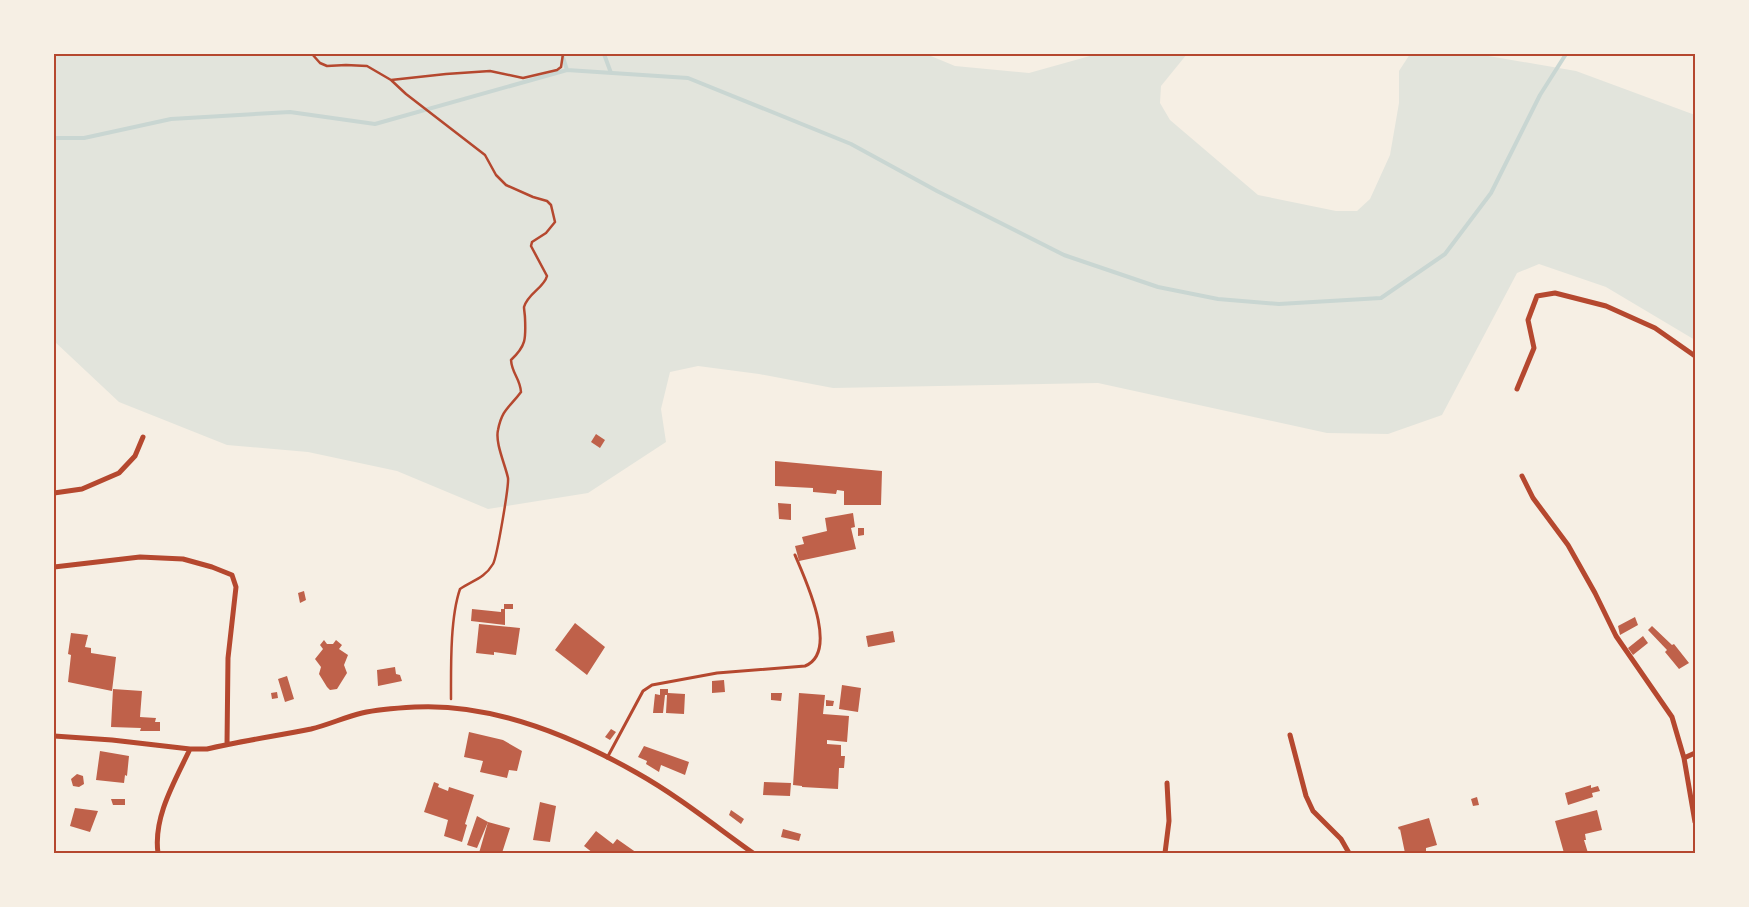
<svg xmlns="http://www.w3.org/2000/svg" width="1749" height="907" font-family="'Sofia Sans Condensed',sans-serif">
  <style>
    .green { fill: #e2e4dc }
    .lines { fill: none; stroke-linecap: round; stroke-linejoin: round }
    .stream { stroke: #c9d6d2; stroke-width: 4 }
    .building { fill: #bf614a }
    .path { stroke: #b5482f; stroke-width: 2.5 }
    .service { stroke: #b5482f; stroke-width: 3 }
    .minor { stroke: #b5482f; stroke-width: 5 }
    .neatline { fill: none; stroke: #b5482f; stroke-width: 2 }
  </style>
  <rect width="100%" height="100%" fill="#f6efe4"/>
  <path class="green" d="M54 54H926L955 66 1029 73 1097 54H1187L1161 86 1160 103 1170 120 1258 195 1336 211H1357L1370 199 1390 155 1399 103V71L1410 54H1477L1576 71 1695 115V340L1606 287 1539 264 1517 273 1442 415 1388 434 1327 433 1098 383 833 388 759 374 698 366 670 372 661 409 666 442 588 493 488 509 397 471 308 452 227 445 119 402 54 341Z"/>
  <g class="lines">
    <path class="stream" d="M562 54 567 70
      M604 54 611 73
      M54 138H84L171 119 290 112 375 124 567 70 688 78 851 144 937 191 1064 255 1158 287 1218 299 1279 304 1381 298 1445 254 1491 193 1540 95 1566 54"/>
  </g>
  <path class="building" d="M596 434 605 440 600 448 591 442Z
    M775 461 882 471 881 505H844V491L837 490 836 494 813 492V488L775 486Z
    M778 503 791 504V520L779 519Z
    M853 513 855 527 851 528 856 549 799 561 795 546 804 544 802 537 827 531 825 518Z
    M858 528H864V535L858 536Z
    M304 591 306 600 300 603 298 593Z
    M504 604H513V609H504Z
    M472 609 501 612V609H505V625L471 621Z
    M1635 617 1638 625 1620 635 1618 626Z
    M575 623 605 647 587 675 555 650Z
    M479 624 520 628 516 655 494 652V655L476 653Z
    M1652 626 1672 645 1674 644 1689 663 1679 669 1665 652 1667 650 1648 630Z
    M893 631 895 642 868 647 866 636Z
    M71 633 88 635 85 647 91 648V653L116 657 112 691 68 682 71 655 68 654Z
    M1643 636 1648 643 1633 655 1628 648Z
    M324 640 327 644H333L336 640 342 645 339 649 348 655 344 665 347 673 337 689 330 690 327 687 319 674 321 667 315 659 323 649 320 645Z
    M395 667 396 674 400 675 402 681 378 686 377 670Z
    M287 676 294 699 285 702 278 679Z
    M724 680 725 692 712 693V681Z
    M842 685 861 688 858 712 839 709Z
    M113 689 142 691 140 717 156 718 155 722H160V731H140L141 728 111 727Z
    M660 689H668V693L685 694 684 714 666 713 667 695H665L663 713H653L655 694 660 695Z
    M277 692 278 698 272 699 271 693Z
    M771 693H782L781 701 771 700Z
    M799 693 825 695 823 714 849 716 847 742 827 740V744L841 745V756H845L844 768H839L838 789 802 787V786L793 785Z
    M826 700 834 701 833 706H826Z
    M611 729 616 732 610 740 605 737Z
    M469 732 503 740 522 751 517 771 509 770 507 778 480 772 483 761 464 757Z
    M644 746 689 762 685 775 661 765 659 772 646 764 647 761 638 757Z
    M100 751 129 756 127 776 125 775 124 783 96 780Z
    M77 774 83 776 84 784 79 787 73 786 71 779Z
    M434 782 439 784 438 787 448 791 449 787 474 795 465 824 467 825 462 842 444 836 448 820 424 812Z
    M764 782 791 783 790 796 763 795Z
    M1591 785V788L1598 786 1600 791 1592 793 1593 797 1568 805 1565 793Z
    M1477 797 1479 805 1473 806 1471 799Z
    M111 799H125V805H113Z
    M540 802 556 806 550 842 533 840Z
    M75 808 98 811 90 832 70 826Z
    M731 810 744 819 741 824 729 815Z
    M1597 810 1602 830 1585 834 1586 840H1584L1588 853H1564L1555 821Z
    M477 816 488 822 510 828 502 853H479L488 822 477 848 467 845Z
    M1429 818 1437 845 1426 848V853H1405L1400 829 1399 830 1398 827Z
    M783 829 801 834 799 841 781 837Z
    M596 831 613 844 617 839 637 853H593L584 846Z"/>
  <g class="lines">
    <path class="path" d="M312 54 320 63 327 66 346 65 367 66 391 80 406 94 485 155 496 175 506 185 533 197 547 201 551 205 555 222 546 233 532 242 531 246 547 276C544 288 528 293 524 307 524 310 525 315 525 318 526 339 526 346 511 360 512 374 520 378 521 392 510 407 502 409 498 430 495 443 505 464 508 478 509 486 497 557 493 564 484 579 473 580 460 589 450 618 451 667 451 699
      M391 80 446 74 490 71 523 78 557 70 561 67 563 54"/>
    <path class="service" d="M607 758 643 691 652 685 717 673 805 666C840 652 805 579 795 555"/>
    <path class="minor" d="M1517 389 1534 348 1528 320 1537 296 1555 293 1606 306 1655 328 1695 356
      M1522 476 1533 498 1568 545 1595 593 1616 636 1672 717 1684 758 1695 822
      M54 493 82 489 119 473 135 456 143 437
      M54 567 140 557 183 559 212 567 232 575 236 587 228 658 227 744
      M1290 735 1306 796 1313 811 1341 839 1349 853
      M54 736 112 740 190 749H207C241 741 276 736 311 729 328 725 345 717 362 713 379 709 397 708 415 707 491 703 572 736 637 773 678 796 715 826 753 853
      M1684 758 1695 753
      M158 853C153 817 175 781 190 749
      M1165 853 1169 821 1167 783"/>
  </g>
  <rect width="1749" height="907" fill="none" stroke="#f6efe4" stroke-width="110"/>
  <rect x="55" y="55" width="1639" height="797" class="neatline"/>
</svg>
